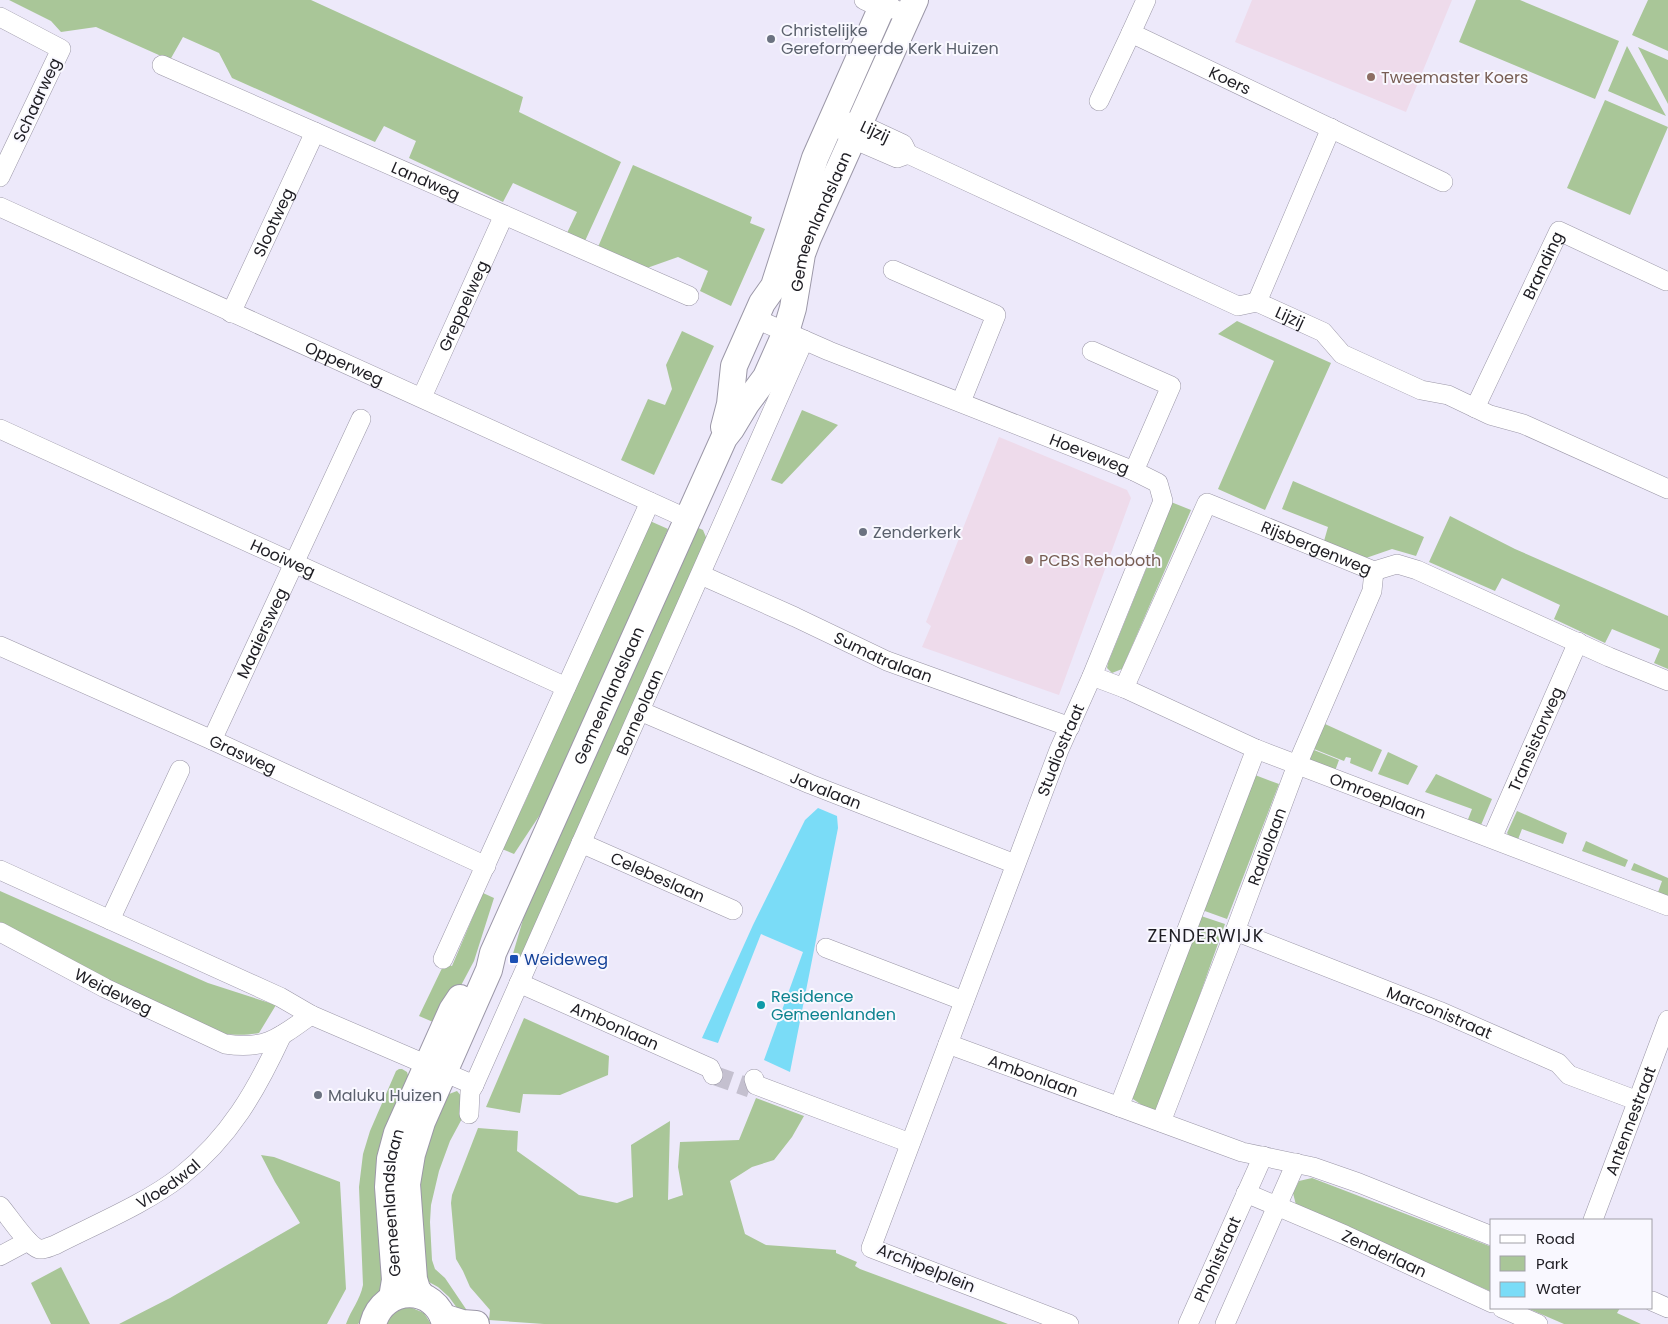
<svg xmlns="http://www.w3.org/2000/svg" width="1668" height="1324" font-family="Poppins,sans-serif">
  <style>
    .education { fill: #eedbeb }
    .green { fill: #a9c698 }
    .water { fill: #7adcf7 }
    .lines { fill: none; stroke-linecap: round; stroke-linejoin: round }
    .street-tunnel { stroke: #c4c0cf; stroke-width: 19; stroke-dasharray: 19 9; stroke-linecap: butt }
    .street-casing { stroke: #9b97a7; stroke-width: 20 }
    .secondary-casing { stroke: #9b97a7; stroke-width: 28 }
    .street { stroke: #fff; stroke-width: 19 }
    .secondary { stroke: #fff; stroke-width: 26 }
    .worship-dot { fill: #6b7280; stroke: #f9f8ff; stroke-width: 2 }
    .education-dot { fill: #8d6e63; stroke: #f9f8ff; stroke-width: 2 }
    .transit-dot { fill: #1a4fb4; stroke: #f9f8ff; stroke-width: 2 }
    .culture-dot { fill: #0f9aa8; stroke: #f9f8ff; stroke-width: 2 }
    .labels { text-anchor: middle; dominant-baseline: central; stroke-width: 4; stroke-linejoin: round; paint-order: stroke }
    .worship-label { font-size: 16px; fill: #5b616d; stroke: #f9f8ff; text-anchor: start }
    .education-label { font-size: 16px; fill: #785e54; stroke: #f9f8ff; text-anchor: start }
    .street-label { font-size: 16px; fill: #1e1d23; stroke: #f9f8ff }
    .transit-label { font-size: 16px; fill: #164399; stroke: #f9f8ff; text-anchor: start }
    .culture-label { font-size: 16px; fill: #0d838f; stroke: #f9f8ff; text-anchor: start }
    .neighbourhood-label { font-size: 18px; letter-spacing: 1px; fill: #1e1d23; stroke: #f9f8ff }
  </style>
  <rect width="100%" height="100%" fill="#ede9fa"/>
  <path class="education" d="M1252 0H1452L1406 112 1235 42Z
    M999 437 1127 490 1131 498 1059 695 922 647 931 626 926 622Z"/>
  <path class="green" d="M9 0H311L523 97 519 112 621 162 585 241 567 233 577 212 513 183 503 202 409 158 416 141 384 126 375 142 232 78 219 53 183 37 170 60 96 27 61 32 51 21Z
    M1476 0H1520L1619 41 1595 99 1459 42Z
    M1648 0H1668V51L1632 35Z
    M1627 46 1666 116 1608 91Z
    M1638 47 1668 60V104Z
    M1605 100 1668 127 1630 215 1567 188Z
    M633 165 752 217 750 223 765 229 731 306 700 291 708 271 678 257 647 268 598 247Z
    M1237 321 1331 363 1265 510 1218 489 1274 361 1218 334Z
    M682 331 714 346 654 475 621 460 648 399 665 405 672 389 666 365Z
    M802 410 838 425 782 484 771 480Z
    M1293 481 1424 537 1416 556 1392 549 1366 558 1324 541 1328 527 1282 509Z
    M1171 502 1191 510 1122 669 1112 673 1107 668 1108 663 1155 547Z
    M1450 516 1515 549 1668 616V669L1654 663 1660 649 1612 629 1605 643 1554 619 1560 605 1502 578 1495 591 1429 562Z
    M650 521 668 529 555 792 514 854 502 849 525 802Z
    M694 526 703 530 708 542 522 960 512 957 532 889Z
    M1325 724 1382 750 1372 772 1350 763 1351 758 1346 757 1344 761 1314 749Z
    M1314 750 1339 760 1335 771 1309 761Z
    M1388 752 1418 766 1408 785 1378 774Z
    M1436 774 1492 799 1481 825 1467 822 1472 809 1425 792Z
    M1255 775 1279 784 1227 919 1202 910Z
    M1517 811 1567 833 1563 844 1522 829 1517 842 1511 838 1507 833Z
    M1586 841 1628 860 1625 867 1582 851Z
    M1634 863 1668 878V899L1657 895 1662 881 1631 870Z
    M0 891 208 983 276 1005 259 1033C239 1037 222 1034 202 1029L0 926Z
    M483 893 494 898 474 961 440 1025 419 1016 444 964 452 966Z
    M1201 916 1225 924 1160 1107 1156 1111 1146 1108 1133 1099V1095Z
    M524 1018 609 1056 608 1075 560 1095 523 1094 520 1113 486 1107Z
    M399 1069H402L407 1072 410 1082 390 1274 363 1319 358 1324H346C351 1310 360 1300 363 1285L359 1187 363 1154 370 1131 396 1071Z
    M457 1091 462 1097 464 1115 450 1141 439 1171 431 1205 430 1222 432 1260 435 1269 445 1278 468 1312 457 1308 449 1297 438 1287 427 1281 415 1207 430 1123 449 1094Z
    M756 1098 804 1116 792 1137 774 1160 752 1167 730 1181 745 1234 766 1245 836 1250V1253L857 1262 855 1266 860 1269 1008 1324H544L489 1320 490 1310 470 1287 463 1271 456 1259 451 1203 452 1195 478 1128 518 1131 517 1151 579 1195 617 1203 633 1197 631 1145 670 1121 668 1200 683 1195 678 1167 680 1142 739 1140Z
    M261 1155 274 1157 340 1182 346 1289 327 1324H119L170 1298 300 1223 275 1182Z
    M1312 1178 1492 1247V1292L1296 1205 1293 1193 1299 1181Z
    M61 1267 90 1324H51L31 1283Z
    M410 1307 424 1313 431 1324H386C391 1314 399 1308 410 1307Z
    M1527 1308H1620L1617 1313 1641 1324H1564Z"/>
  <path class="water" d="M818 808 837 816 838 828 790 1072 764 1060 803 952 761 934 718 1043 702 1038 753 925 805 820Z"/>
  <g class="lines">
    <path class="street-tunnel" d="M713 1075 750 1088"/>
    <defs>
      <g id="street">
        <path d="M864 0 881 8 894 9"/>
        <path id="s1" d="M1146 0 1131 33 1443 182"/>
        <path d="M0 17 61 49 0 177"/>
        <path id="s2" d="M162 65 689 296"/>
        <path d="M1099 101 1131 33"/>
        <path id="s3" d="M849 122 860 124 903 144 908 154 1238 306 1257 302 1323 332 1342 354 1421 390 1448 395 1490 415 1523 424 1668 489"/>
        <path d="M844 131 853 139 897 158 908 154"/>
        <path id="s4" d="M0 207 688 519"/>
        <path d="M893 270 996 315 961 402"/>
        <path d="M1257 302 1331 128"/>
        <path id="s5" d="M231 313 315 132"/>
        <path id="s6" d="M754 318 829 351 1134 471 1171 386 1092 351"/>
        <path id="s7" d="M422 397 504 215"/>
        <path id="s8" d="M1475 408 1559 231 1666 281"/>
        <path id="s9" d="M0 429 566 687"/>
        <path id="s10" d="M701 575 795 617 887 661 1070 727"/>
        <path id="s11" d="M0 646 212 740 486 866"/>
        <path id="s12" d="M1092 676 1124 688 1256 749 1668 906"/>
        <path id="s13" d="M1124 688 1207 503 1374 571 1397 564 1417 570 1609 657 1668 681"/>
        <path id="s14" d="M640 711 810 784 1015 864"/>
        <path id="s15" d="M212 740 361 419"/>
        <path id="s16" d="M1492 838 1578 642"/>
        <path id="s17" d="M581 843 733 910"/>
        <path d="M0 870 280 997 311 1015 474 1085"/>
        <path d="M110 920 180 770"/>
        <path id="s18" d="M1235 931 1439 1011 1558 1063 1569 1075 1638 1101"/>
        <path id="s19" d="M0 932 105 988 225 1044C266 1050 279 1038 311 1015"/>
        <path d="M826 948 964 1001"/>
        <path d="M443 959 650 502"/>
        <path id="s20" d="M519 983 710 1068 713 1075"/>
        <path id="s21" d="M948 1044 1242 1152 1313 1167 1359 1183 1492 1236"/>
        <path d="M754 1079 756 1085 910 1143"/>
        <path d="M1119 1107 1256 749"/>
        <path id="s22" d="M469 1114 470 1092 474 1085 804 340"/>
        <path id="s23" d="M1161 1122 1237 926 1297 765 1372 591 1374 571"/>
        <path id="s24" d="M1246 1193 1345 1235 1492 1303"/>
        <path id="s25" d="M0 1206C8 1215 28 1246 39 1249 44 1250 49 1247 55 1245 94 1225 147 1203 181 1176 230 1137 256 1091 282 1035"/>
        <path id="s26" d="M1593 1220 1668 1020"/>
        <path d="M0 1256 28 1241"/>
        <path d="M1652 1301 1668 1308"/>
        <path d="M1502 1308 1538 1324"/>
        <path id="s27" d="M1069 1324 871 1248 1059 750 1092 676 1163 501 1158 483 1134 471"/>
        <path id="s28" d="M1188 1324 1263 1156"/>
        <path d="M1225 1324 1296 1163"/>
      </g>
      <g id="secondary">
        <path d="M724 427 730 404 734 366 762 303 774 286 815 158 885 0"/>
        <path id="s29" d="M422 1296 417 1289 414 1279 407 1184 412 1154 422 1122 489 970 493 953 724 438 731 429 746 404 766 377 786 332 793 308 802 254 808 238 915 0"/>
        <path id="s30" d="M392 1298 395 1280 388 1187 390 1159 397 1133 452 1010 460 998"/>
        <path d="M443 1317 462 1323 476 1324"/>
        <path d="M373 1324C383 1285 436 1284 445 1324"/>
      </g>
    </defs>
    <use href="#street" class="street-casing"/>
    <use href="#secondary" class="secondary-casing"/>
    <use href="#street" class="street"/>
    <use href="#secondary" class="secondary"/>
  </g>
  <g class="worship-dot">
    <circle cx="771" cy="39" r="5"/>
    <circle cx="863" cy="532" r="5"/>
    <circle cx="318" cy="1095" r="5"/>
  </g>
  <g class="education-dot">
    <circle cx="1371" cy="77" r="5"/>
    <circle cx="1029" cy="560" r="5"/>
  </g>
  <rect class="transit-dot" x="509" y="954" width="10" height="10" rx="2.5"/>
  <circle class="culture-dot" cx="761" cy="1005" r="5"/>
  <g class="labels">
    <g class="worship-label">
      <text x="781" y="30">Christelijke<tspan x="781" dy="18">Gereformeerde Kerk Huizen</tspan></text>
      <text x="873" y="532">Zenderkerk</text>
      <text x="328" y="1095">Maluku Huizen</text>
    </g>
    <g class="education-label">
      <text x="1381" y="77">Tweemaster Koers</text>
      <text x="1039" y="560">PCBS Rehoboth</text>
    </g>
    <g class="street-label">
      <text stroke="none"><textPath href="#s1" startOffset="146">Koers</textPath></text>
      <text transform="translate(37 100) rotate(-65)">Schaarweg</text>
      <text stroke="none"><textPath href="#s3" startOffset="28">Lijzij</textPath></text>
      <text stroke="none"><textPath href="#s2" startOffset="288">Landweg</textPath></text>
      <text stroke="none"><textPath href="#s5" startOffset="100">Slootweg</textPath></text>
      <text stroke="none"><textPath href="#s29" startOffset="1166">Gemeenlandslaan</textPath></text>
      <text stroke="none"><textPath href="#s8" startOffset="158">Branding</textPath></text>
      <text stroke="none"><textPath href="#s7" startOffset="100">Greppelweg</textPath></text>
      <text stroke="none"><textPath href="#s3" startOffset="489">Lijzij</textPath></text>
      <text stroke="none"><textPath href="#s4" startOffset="378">Opperweg</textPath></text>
      <text stroke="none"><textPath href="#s6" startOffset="362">Hoeveweg</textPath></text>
      <text stroke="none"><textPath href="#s13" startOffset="321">Rijsbergenweg</textPath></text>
      <text stroke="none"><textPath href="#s9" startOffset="311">Hooiweg</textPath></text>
      <text stroke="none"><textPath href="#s15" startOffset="118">Maaiersweg</textPath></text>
      <text stroke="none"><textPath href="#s10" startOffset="200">Sumatralaan</textPath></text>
      <text stroke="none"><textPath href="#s29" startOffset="644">Gemeenlandslaan</textPath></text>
      <text stroke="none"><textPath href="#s22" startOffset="438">Borneolaan</textPath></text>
      <text stroke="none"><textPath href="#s16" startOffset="108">Transistorweg</textPath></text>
      <text stroke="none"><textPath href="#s27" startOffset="745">Studiostraat</textPath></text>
      <text stroke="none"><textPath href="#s11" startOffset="266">Grasweg</textPath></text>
      <text stroke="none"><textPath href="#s14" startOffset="202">Javalaan</textPath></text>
      <text stroke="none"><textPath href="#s12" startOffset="310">Omroeplaan</textPath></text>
      <text stroke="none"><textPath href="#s23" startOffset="295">Radiolaan</textPath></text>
      <text stroke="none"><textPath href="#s17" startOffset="84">Celebeslaan</textPath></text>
      <text stroke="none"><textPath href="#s19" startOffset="128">Weideweg</textPath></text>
      <text stroke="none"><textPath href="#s18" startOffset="220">Marconistraat</textPath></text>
      <text stroke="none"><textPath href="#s20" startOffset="105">Ambonlaan</textPath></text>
      <text stroke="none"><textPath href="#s21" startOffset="91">Ambonlaan</textPath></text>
      <text stroke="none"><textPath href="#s26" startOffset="106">Antennestraat</textPath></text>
      <text stroke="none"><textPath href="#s25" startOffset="204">Vloedwal</textPath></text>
      <text stroke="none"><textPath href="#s30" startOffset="96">Gemeenlandslaan</textPath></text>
      <text stroke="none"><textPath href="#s24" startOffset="151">Zenderlaan</textPath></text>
      <text stroke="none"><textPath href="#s28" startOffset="71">Phohistraat</textPath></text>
      <text transform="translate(926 1268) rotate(22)">Archipelplein</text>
    </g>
    <g class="transit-label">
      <text x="524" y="959">Weideweg</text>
    </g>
    <g class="culture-label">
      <text x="771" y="996">Residence<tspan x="771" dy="18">Gemeenlanden</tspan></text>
    </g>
    <g class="neighbourhood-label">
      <text x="1206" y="935">ZENDERWIJK</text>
    </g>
  </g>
  <rect x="1490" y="1219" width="162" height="90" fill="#f9f8ff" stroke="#a1a0a7"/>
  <rect x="1500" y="1235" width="25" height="8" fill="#ffffff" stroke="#a1a0a7"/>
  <text x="1536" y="1244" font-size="15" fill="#1e1d23">Road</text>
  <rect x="1500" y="1256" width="25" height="15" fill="#a9c698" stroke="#a1a0a7"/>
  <text x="1536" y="1269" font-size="15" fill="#1e1d23">Park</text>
  <rect x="1500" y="1282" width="25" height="15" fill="#7adcf7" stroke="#a1a0a7"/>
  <text x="1536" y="1294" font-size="15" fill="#1e1d23">Water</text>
</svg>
